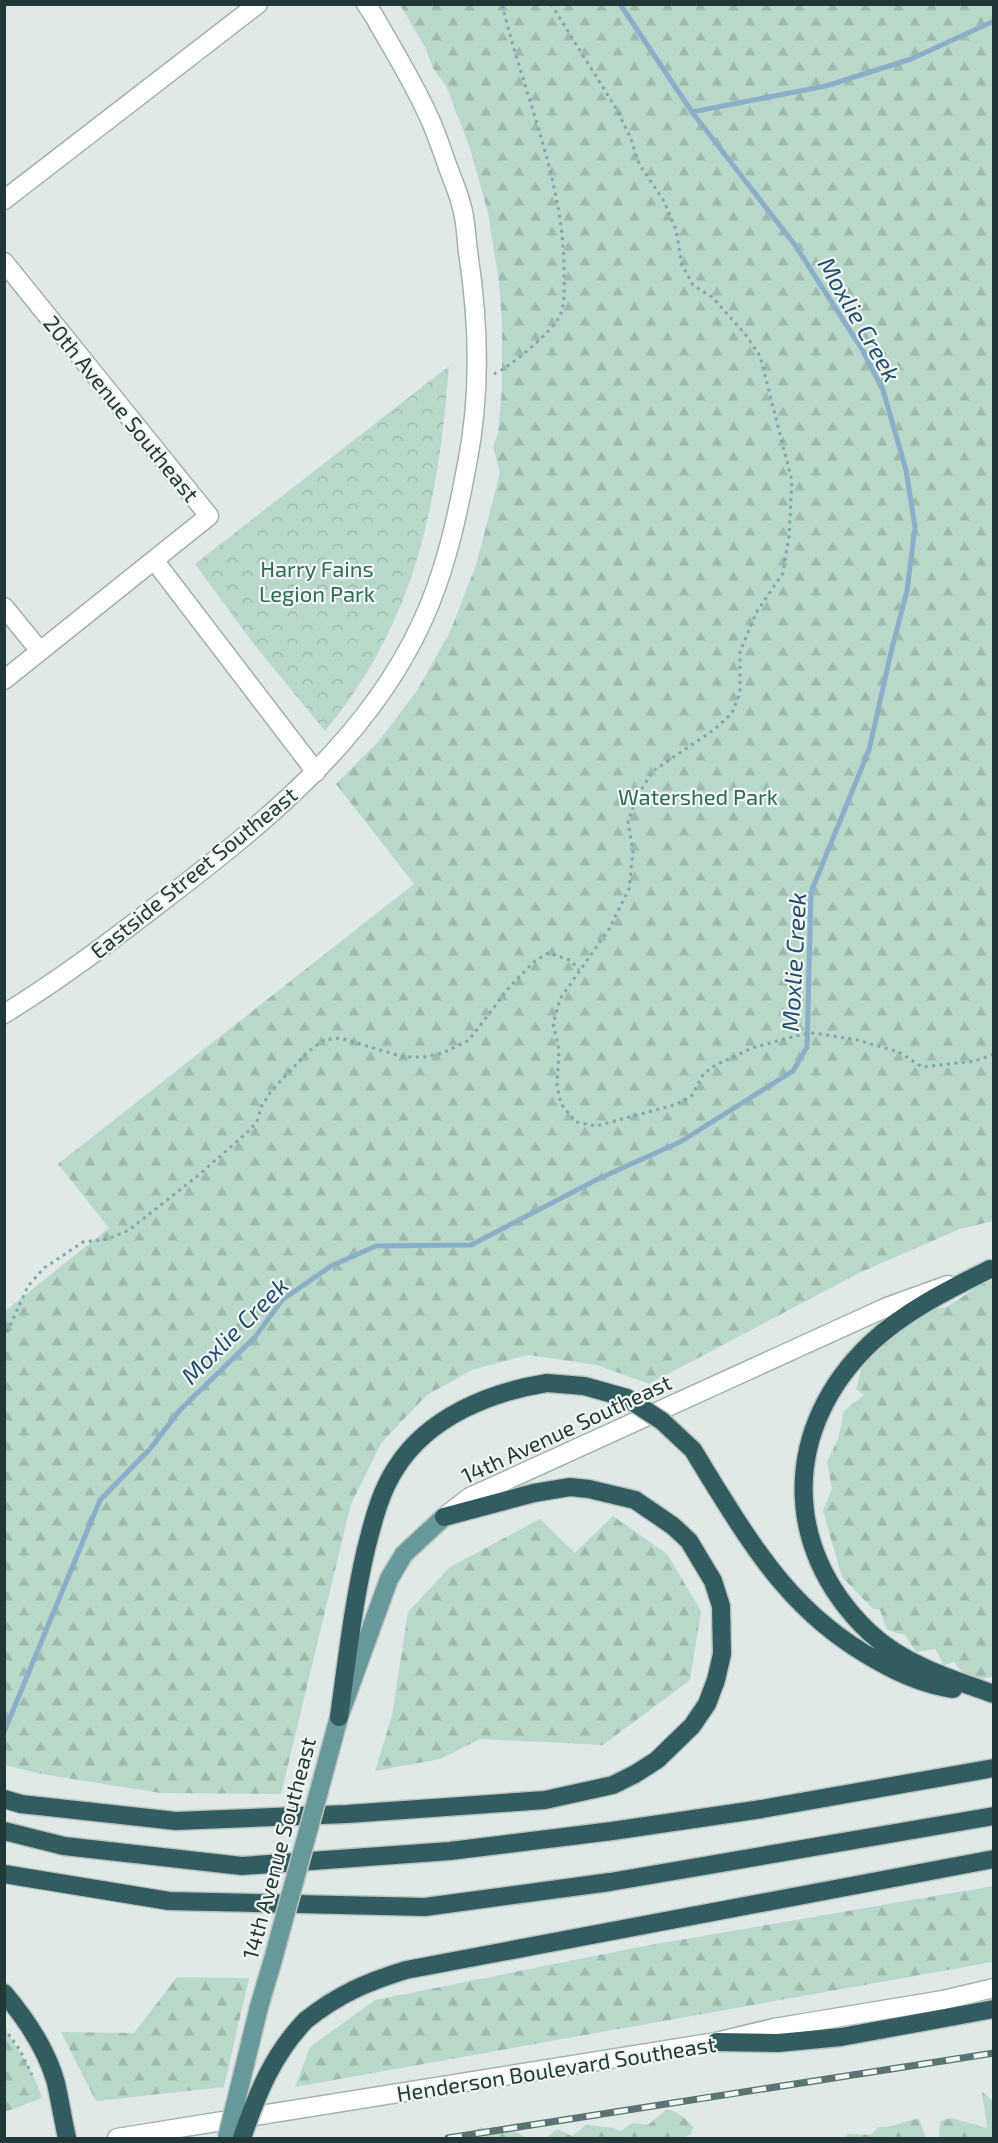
<svg xmlns="http://www.w3.org/2000/svg" width="998" height="2143" font-family="'Exo 2',sans-serif">
  <style>
    .forest { fill: url(#forest-firs) }
    .park { fill: url(#park-crowns) }
    .lines { fill: none; stroke-linecap: round; stroke-linejoin: round }
    .stream { stroke: #8cafc9; stroke-width: 5 }
    .street-casing { stroke: #a3b0af; stroke-width: 21 }
    .secondary-casing { stroke: #a0b3b1; stroke-width: 21 }
    .primary-casing { stroke: #bdc3c3; stroke-width: 21 }
    .highway-casing { stroke: #bdc3c3; stroke-width: 21 }
    .path { stroke: #83a9a7; stroke-width: 3; stroke-dasharray: 3 4.5; stroke-linecap: butt }
    .street { stroke: #fff; stroke-width: 18 }
    .secondary { stroke: #fff; stroke-width: 18 }
    .primary { stroke: #68999a; stroke-width: 18 }
    .highway { stroke: #315d60; stroke-width: 18 }
    .rail-casing { stroke: #5c7373; stroke-width: 7 }
    .rail { stroke: #eff6f4; stroke-width: 4.5; stroke-dasharray: 14; stroke-linecap: butt }
    .primary-bridge-casing { stroke: #bdc3c3; stroke-width: 21; stroke-linecap: butt }
    .highway-bridge-casing { stroke: #bdc3c3; stroke-width: 21; stroke-linecap: butt }
    .primary-bridge { stroke: #68999a; stroke-width: 18 }
    .highway-bridge { stroke: #315d60; stroke-width: 18 }
    .labels { text-anchor: middle; dominant-baseline: central; stroke-width: 4.5; stroke-linejoin: round; paint-order: stroke }
    .street-label { font-size: 22px; fill: #223737; stroke: #eff6f4 }
    .park-label { font-size: 22px; fill: #316956; stroke: #eff6f4 }
    .water-label { font-size: 24px; font-style: italic; fill: #234c6c; stroke: #eff6f4 }
  </style>
  <defs>
    <pattern id="forest-firs" width="22" height="20" patternUnits="userSpaceOnUse" patternTransform="scale(1.5)"><rect width="22" height="20" fill="#bad8ca"/><path d="M5 1l3.5 6h-7zM16 11l3.5 6h-7z" fill="#a0baae"/></pattern>
    <pattern id="park-crowns" width="20" height="18" patternUnits="userSpaceOnUse" patternTransform="scale(1.5)"><rect width="20" height="18" fill="#bad8ca"/><path d="M2 6a3 3 0 1 1 6 0M12 15a3 3 0 1 1 6 0" fill="none" stroke="#a0baae"/></pattern>
  </defs>
  <rect width="100%" height="100%" fill="#dfe9e7"/>
  <path class="forest" d="M400 5H993V1221L960 1229 859 1273 649 1384 597 1365 528 1355 472 1370 427 1395 381 1443 351 1504 281 1794 161 1793 41 1774 5 1765V1311L109 1228 58 1164 414 884 336 784 378 742 416 692 450 632 476 565 500 473 493 447 498 433 502 389V322L499 282 488 213 470 148 446 86 433 68 425 47Z
    M993 1280V1677L970 1681 954 1662 944 1665 935 1649 916 1652 905 1635 887 1630 880 1610 872 1608 842 1577 823 1511 832 1489 827 1462 838 1439 844 1411 864 1395 856 1389 866 1352 895 1336 920 1311 947 1307 980 1285Z
    M613 1516 667 1554 701 1611 690 1680 603 1745 480 1739 440 1759 375 1771 392 1715 408 1612 450 1567 540 1519 575 1553Z
    M993 1886V1962L295 2087 310 2047 375 2000 639 1947Z
    M177 1977 249 1978 224 2087 96 2101 61 2032 134 2033Z
    M4 2028C19 2050 34 2073 42 2098L5 2112Z
    M982 2092 993 2101V2138H939L940 2121 952 2118 987 2128Z
    M666 2110C677 2110 686 2119 693 2127L691 2134 684 2138H539H546L557 2129 572 2136 586 2125 613 2128 620 2131 632 2123 648 2125Z
    M919 2119 926 2138H843L848 2134 870 2135 879 2127C893 2128 904 2120 919 2119Z
    M481 2127 494 2133 510 2129 527 2138H457Z"/>
  <path class="park" d="M449 366C438 504 416 621 325 731L253 643 195 564Z"/>
  <g class="lines">
    <path class="stream" d="M692 112 826 86 911 59 994 21
      M4 1732 100 1500 150 1449 180 1410 255 1337 282 1300 331 1266 376 1246 471 1245 598 1179 680 1142 793 1071 807 1047 811 892 869 750 892 648 907 591 915 527 906 470 883 390 863 351 795 245 692 112 620 4"/>
    <defs>
      <path id="street" d="M4 200 258 4
        M4 262 209 516 4 680
        M154 560 316 772
        M4 607 40 651"/>
      <path id="secondary" d="M4 1014C61 979 115 938 168 897 267 821 369 738 422 622 445 573 457 518 467 464 481 394 479 323 468 252 466 236 466 219 461 204 458 192 453 181 449 170 442 151 436 131 427 113 412 80 392 48 374 16L366 4
        M444 1517 470 1497 887 1307 948 1285
        M117 2138 716 2042 774 2028 943 2000 994 1988"/>
      <path id="primary" d="M322 1780 339 1717 389 1579 404 1554 444 1517
        M259 2007 272 1963"/>
      <path id="highway" d="M990 1269C948 1290 905 1311 871 1343 783 1426 780 1547 869 1632 903 1664 950 1679 994 1694
        M710 1478C757 1554 796 1616 876 1660 900 1674 926 1685 953 1689
        M339 1717C347 1660 353 1605 366 1549 373 1522 380 1492 396 1468 428 1417 490 1392 547 1383
        M4 1799 21 1804 176 1821 347 1814 545 1800 613 1785 635 1774 657 1760 692 1726 707 1704 716 1680 722 1654 721 1606 713 1581 689 1541 673 1526 635 1500 589 1489 570 1487 534 1493 444 1517
        M4 1831 64 1846 242 1866 450 1851 612 1831 762 1809 994 1768
        M4 1874 169 1901 425 1907 610 1882 994 1816
        M4 1993C26 2019 47 2050 56 2083 60 2101 63 2120 67 2138
        M306 2020C339 1994 367 1982 406 1970L994 1859
        M716 2042 778 2043 841 2037 994 2009"/>
    </defs>
    <use href="#street" class="street-casing"/>
    <use href="#secondary" class="secondary-casing"/>
    <use href="#primary" class="primary-casing"/>
    <use href="#highway" class="highway-casing"/>
    <path class="path" d="M551 4 617 110 631 139 639 164 664 201 676 230 682 265 693 285 712 297 745 334 760 356 792 481 789 536 783 573 756 613 740 652V693L732 713 715 729 653 771 637 796 628 822 633 851 629 889 609 929 560 999 553 1024 559 1049 557 1086 561 1104 576 1122 596 1126 674 1105 691 1097 704 1073 716 1065 752 1048 803 1034 814 1033 857 1040 899 1052 922 1067 975 1061 994 1054
      M494 374C509 368 556 329 561 313 565 302 564 289 564 277 566 185 523 93 502 4
      M4 1339 28 1286 44 1268 83 1242 108 1239 129 1230 200 1174 251 1129 258 1119 261 1107 272 1090 308 1052 324 1040 340 1038 404 1057H424L443 1053 469 1040 511 985 535 961 548 953 570 960 579 970
      M4 2028 20 2050 32 2075"/>
    <use href="#street" class="street"/>
    <use href="#secondary" class="secondary"/>
    <use href="#primary" class="primary"/>
    <use href="#highway" class="highway"/>
    <defs>
      <path id="rail" d="M448 2138 994 2053"/>
    </defs>
    <use href="#rail" class="rail-casing"/>
    <use href="#rail" class="rail"/>
    <defs>
      <path id="primary-bridge" d="M272 1963 322 1780
        M227 2138 259 2007"/>
      <path id="highway-bridge" d="M547 1383 584 1386 627 1398 662 1421 693 1450 710 1478
        M242 2138C257 2094 273 2054 306 2020"/>
    </defs>
    <use href="#primary-bridge" class="primary-bridge-casing"/>
    <use href="#highway-bridge" class="highway-bridge-casing"/>
    <use href="#primary-bridge" class="primary-bridge"/>
    <use href="#highway-bridge" class="highway-bridge"/>
  </g>
  <g class="labels">
    <g class="street-label">
      <text transform="translate(122 408) rotate(51)">20th Avenue Southeast</text>
      <text transform="translate(193 872) rotate(-39)">Eastside Street Southeast</text>
      <text transform="translate(566 1428) rotate(-25)">14th Avenue Southeast</text>
      <text transform="translate(278 1848) rotate(-75)">14th Avenue Southeast</text>
      <text transform="translate(556 2068) rotate(-9)">Henderson Boulevard Southeast</text>
    </g>
    <g class="park-label">
      <text x="317" y="568">Harry Fains<tspan x="317" dy="25">Legion Park</tspan></text>
      <text x="698" y="796">Watershed Park</text>
    </g>
    <g class="water-label">
      <text transform="translate(860 319) rotate(60)">Moxlie Creek</text>
      <text transform="translate(793 962) rotate(-87)">Moxlie Creek</text>
      <text transform="translate(234 1330) rotate(-45)">Moxlie Creek</text>
    </g>
  </g>
  <rect width="998" height="2143" fill="none" stroke="#223737" stroke-width="12"/>
</svg>
